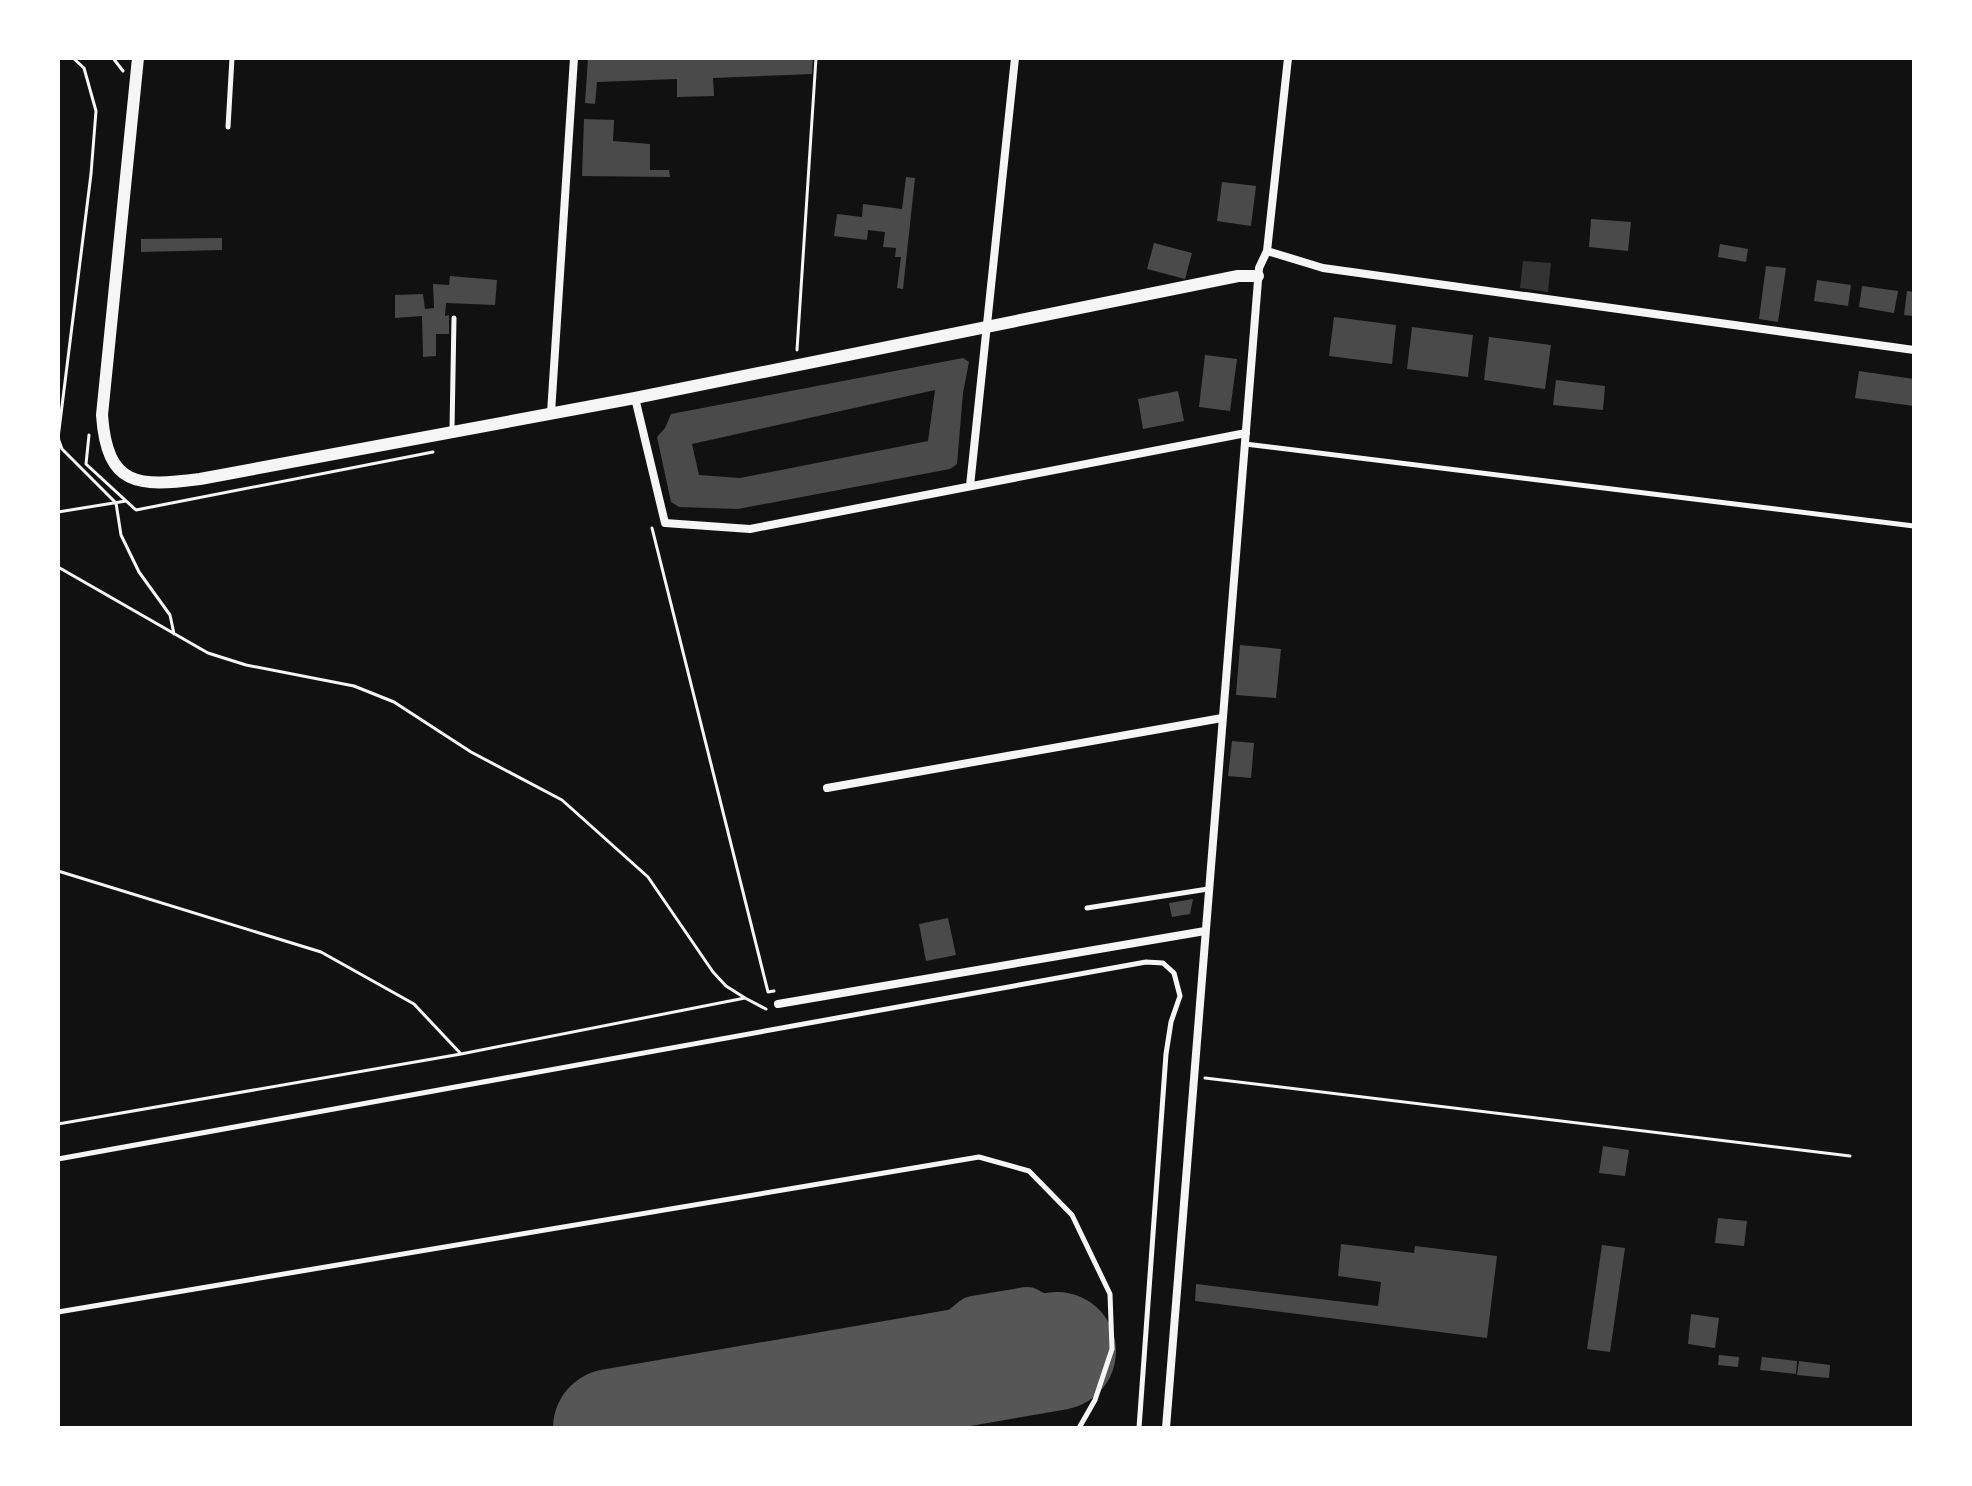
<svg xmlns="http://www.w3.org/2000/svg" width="1972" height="1486" font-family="Manrope,sans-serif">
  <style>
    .water { fill: #333 }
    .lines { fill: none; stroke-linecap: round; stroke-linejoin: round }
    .taxiway { stroke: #565656; stroke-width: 46 }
    .runway { stroke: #565656; stroke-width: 118 }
    .building { fill: #4a4a4a; fill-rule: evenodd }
    .path { stroke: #f5f5f5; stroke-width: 3 }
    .service { stroke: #f5f5f5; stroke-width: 5 }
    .minor { stroke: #f5f5f5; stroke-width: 8 }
    .tertiary { stroke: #f5f5f5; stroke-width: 12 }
  </style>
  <rect width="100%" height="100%" fill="#111"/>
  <path class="water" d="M1523 261 1551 263 1548 292 1520 288Z"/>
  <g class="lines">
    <path class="taxiway" d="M1027 1310C1039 1316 1048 1322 1052 1336 1055 1346 1052 1357 1045 1365 1020 1391 990 1367 962 1366 942 1365 920 1372 900 1375L918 1365 974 1319Z"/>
    <path class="runway" d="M612 1428 1057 1351"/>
  </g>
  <path class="building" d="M588 58H813L812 74 713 78 714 96 677 97V79L597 82 595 104 585 103Z
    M584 119 614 120 613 141 650 144V170H669L670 177 582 176Z
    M906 177 915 178 903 289 897 288 901 257H895L896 248 883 247 885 232 868 230 867 240 834 236 837 214 862 217 863 204 902 209Z
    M1222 182 1256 186 1251 226 1217 221Z
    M1591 219 1631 222 1628 251 1589 247Z
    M222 238V250L141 252V239Z
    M1154 243 1192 253 1185 279 1147 269Z
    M1720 244 1748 249 1746 262 1718 257Z
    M1766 266 1786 268 1778 322 1759 319Z
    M450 276 497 280 495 305 446 303 445 316 449 315V334H436V356L423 357 422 316 395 318V295L423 294 425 309 434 308 433 284 449 285Z
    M1817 280 1851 285 1848 306 1814 301Z
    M1862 286 1898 291 1894 313 1859 307Z
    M1907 291 1914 292V316L1904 315Z
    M1334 317 1396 325 1392 364 1329 356Z
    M1412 327 1473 335 1468 377 1407 369Z
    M1489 337 1551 345 1545 389 1484 380Z
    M1205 355 1237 359 1230 411 1199 407Z
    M963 358 969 362 963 393 957 464 950 469 738 509 679 507 671 502 657 437 665 428 671 414ZM935 390 928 441 740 478 699 475 692 444Z
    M1859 371 1914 379V406L1855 398Z
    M1556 380 1605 386 1603 410 1553 405Z
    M1178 391 1184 421 1143 429 1138 399Z
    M1240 645 1281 649 1276 698 1236 695Z
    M1232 741 1254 743 1251 778 1228 776Z
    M1193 899 1190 914 1172 917 1169 903Z
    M948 918 956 955 926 961 919 924Z
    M1603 1146 1629 1150 1625 1176 1599 1173Z
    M1718 1218 1747 1221 1744 1246 1715 1243Z
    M1341 1244 1414 1253 1415 1246 1497 1256 1487 1338 1195 1301 1196 1284 1378 1306 1381 1282 1338 1276Z
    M1602 1245 1625 1248 1610 1352 1587 1349Z
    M1691 1314 1719 1318 1715 1348 1688 1344Z
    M1719 1355 1739 1357 1738 1367 1718 1365Z
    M1762 1357 1797 1361 1796 1374 1760 1370Z
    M1799 1361 1830 1365 1829 1378 1797 1375Z"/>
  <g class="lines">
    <path class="path" d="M73 58 84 68 96 111 91 174 58 438 62 449 116 503 121 535 139 572 170 615 174 634
      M113 58 123 71
      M797 350 816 58
      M89 435 86 464 136 510 433 452
      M58 512 126 501
      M652 528 768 992 774 991
      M58 567 208 653 246 665 354 686 394 702 471 752 562 800 648 877 713 972 726 986 745 998 461 1054 58 1124
      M58 871 321 952 414 1004 461 1054
      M745 998 766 1009
      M1205 1078 1850 1156"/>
    <path class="service" d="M228 127 232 58
      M452 429 454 318
      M1245 444 1914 526
      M1087 908 1208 889
      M58 1159 1146 962 1163 963 1174 973 1180 996 1171 1022 1166 1054 1139 1428
      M58 1312 979 1157 1029 1171 1072 1215 1110 1294 1112 1349 1095 1400 1079 1428"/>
    <path class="minor" d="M1267 251 1323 268 1914 350
      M635 398 665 523 750 529 1246 433
      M551 413 574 58
      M970 486 1015 58
      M827 788 1222 718
      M778 1004 1205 931
      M1166 1428 1259 268 1267 251 1288 58"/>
    <path class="tertiary" d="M138 58 102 415C107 487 138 487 200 479L635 398 1238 276H1258"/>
  </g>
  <rect width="1972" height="1486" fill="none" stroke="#ffffff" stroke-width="120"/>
</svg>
